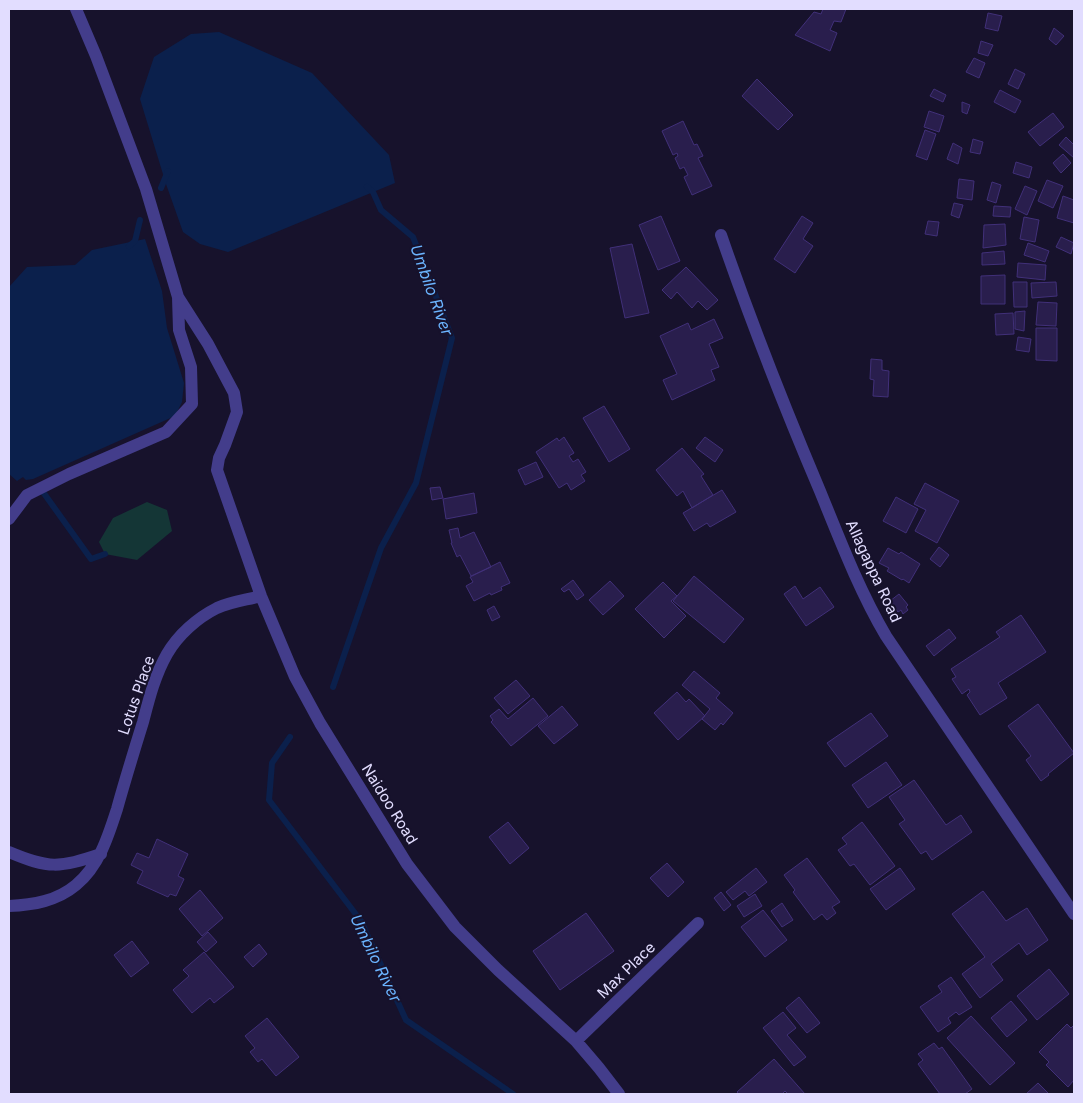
<svg xmlns="http://www.w3.org/2000/svg" width="1083" height="1103" font-family="Inter,sans-serif">
  <style>
    .green { fill: #143636 }
    .water { fill: #0b204c }
    .lines { fill: none; stroke-linecap: round; stroke-linejoin: round }
    .stream { stroke: #0b204c; stroke-width: 6 }
    .building { fill: #291e4d; stroke: #413079 }
    .minor { stroke: #433d8b; stroke-width: 12 }
    .labels { text-anchor: middle; dominant-baseline: central; stroke-width: 4; stroke-linejoin: round; paint-order: stroke }
    .street-label { font-size: 15px; fill: #e2ddff; stroke: #17122c }
    .water-label { font-size: 16px; font-style: italic; fill: #6bb4ff; stroke: #17122c }
  </style>
  <rect width="100%" height="100%" fill="#17122c"/>
  <path class="green" d="M147 502 167 510 172 531 137 560 105 554 99 542 113 518Z"/>
  <path class="water" d="M219 32 312 73 389 155 395 183 228 252 200 244 183 232 166 184 140 99 154 57 191 34Z
    M145 239 162 291 167 328 184 383 182 402 175 416 33 479 26 480 23 477 17 481 9 474V287L27 267 75 265 92 250Z"/>
  <g class="lines">
    <path class="stream" d="M161 188 168 171
      M129 246 135 241 140 220
      M43 492 91 559 105 554
      M333 687 381 548 416 483 452 338 413 237 381 210 373 192 367 187
      M290 737 272 763 269 800 361 921 406 1020 513 1094"/>
  </g>
  <path class="building" d="M823 9H846L841 22 834 21 830 30 837 33 830 51 795 35 814 12 821 14Z
    M988 13 1002 16 998 31 985 28Z
    M1054 28 1064 36 1056 45 1049 39Z
    M981 41 993 45 988 56 978 53Z
    M974 58 985 63 979 78 966 72Z
    M1015 69 1025 74 1018 89 1008 84Z
    M757 79 793 115 778 130 742 96Z
    M934 89 946 95 943 102 930 96Z
    M1000 90 1021 101 1015 113 994 102Z
    M962 102 970 105 967 114 962 112Z
    M929 111 944 116 939 132 924 127Z
    M1053 113 1064 127 1040 146 1028 132Z
    M683 121 694 145 697 144 703 156 698 158 712 186 692 195 684 177 688 175 684 167 680 169 675 158 678 156 677 153 673 155 662 131Z
    M925 130 936 134 927 160 916 156Z
    M1066 137 1074 145V158L1059 145Z
    M973 139 983 142 980 154 970 152Z
    M953 143 962 148 958 164 947 159Z
    M1063 154 1071 163 1061 173 1053 163Z
    M1016 162 1032 167 1029 178 1013 173Z
    M959 179 974 181 972 200 957 198Z
    M1047 180 1063 186 1053 208 1038 201Z
    M992 182 1001 185 996 203 987 200Z
    M1025 186 1037 191 1027 215 1015 209Z
    M1063 196 1074 200V223L1057 218Z
    M954 203 963 205 959 218 951 215Z
    M994 206 1011 207 1010 217 993 216Z
    M661 216 680 261 658 270 639 225Z
    M802 216 813 223 803 239 813 246 795 273 774 259Z
    M1024 217 1039 220 1035 242 1020 239Z
    M928 221 939 222 937 236 925 234Z
    M1005 224 1006 245 983 248 984 225Z
    M1061 237 1074 243 1071 254 1056 247Z
    M1028 243 1049 251 1045 262 1024 255Z
    M632 244 649 313 625 318 610 248Z
    M1004 251 1005 264 982 265V253Z
    M1018 263 1046 265 1045 280 1017 277Z
    M686 267 718 300 707 310 698 301 692 308 677 292 671 299 662 290Z
    M1005 275V304H981V276Z
    M1013 282H1027V307H1014Z
    M1056 282 1057 296 1032 298 1031 283Z
    M1038 302 1057 303 1056 326 1036 325Z
    M1025 311 1024 331 1015 329V312Z
    M1013 313 1014 334 996 335 995 314Z
    M714 319 723 338 709 344 719 367 711 370 715 380 672 400 663 380 677 374 660 336 688 323 691 330Z
    M1036 328H1057V361L1036 360Z
    M1018 337 1031 339 1029 352 1016 350Z
    M871 359 882 360V370L889 371 888 397 873 396 874 380 870 379Z
    M604 406 630 449 609 462 583 418Z
    M564 437 574 453 569 456 573 462 578 459 586 472 581 475 585 481 571 490 567 483 559 488 536 452 557 438 559 441Z
    M705 437 723 450 715 462 696 448Z
    M682 448 704 474 701 476 713 495 692 508 683 491 677 496 656 470Z
    M536 462 543 477 525 485 518 470Z
    M925 483 959 501 937 543 915 531 926 510 914 504Z
    M440 487 443 498 432 500 430 488Z
    M722 490 736 512 710 527 707 523 694 531 683 513Z
    M474 493 477 513 446 519 443 499Z
    M896 497 918 509 906 533 883 521Z
    M458 528 460 538 474 532 491 567 471 576 460 555 457 557 451 543H452L449 530Z
    M939 547 949 555 940 567 930 559Z
    M888 548 899 554 901 552 920 564 909 583 903 579 902 580 887 571 889 568 879 563Z
    M500 562 510 583 501 587 502 590 491 595 490 593 474 601 466 586 473 582 470 577Z
    M694 576 744 619 724 643 673 601Z
    M573 580 584 595 577 600 569 589 564 592 561 589Z
    M610 581 624 596 603 615 589 600Z
    M663 582 677 596 671 601 686 616 664 638 635 609Z
    M795 586 803 599 820 587 834 607 806 626 784 594Z
    M899 594 908 605 906 607 908 610 903 614 901 610 898 612 890 601Z
    M494 606 500 617 492 621 487 610Z
    M1021 615 1046 652 998 683 1007 698 980 715 967 695 970 692 969 689 962 694 952 679 956 677 951 669 1000 637 996 632Z
    M949 629 956 638 934 656 926 646Z
    M694 671 720 693 716 698 733 713 723 725 721 723 715 730 702 719 710 709 682 685Z
    M516 680 530 696 508 714 494 698Z
    M677 692 686 702 689 699 705 716 678 740 654 713Z
    M533 698 548 716 511 746 491 722 493 720 490 716 499 709 508 719Z
    M1038 704 1074 753 1048 774 1049 775 1041 781 1026 760 1031 756 1008 726Z
    M562 706 578 725 554 744 538 726Z
    M871 713 888 736 845 767 827 743Z
    M886 762 902 785 868 808 852 785Z
    M914 780 946 825 961 815 972 832 932 860 926 851 921 854 899 824 905 820 889 797Z
    M508 822 529 848 510 864 489 837Z
    M862 822 895 866 870 885 854 864 850 866 838 850 847 844 842 838Z
    M157 839 188 854 178 876 184 879 176 896 170 894 168 897 137 883 143 871 131 865 137 853 149 858Z
    M807 858 840 902 832 907 836 913 827 920 822 914 814 920 793 892 795 890 784 875Z
    M667 863 684 882 668 897 650 878Z
    M756 868 767 882 749 896 745 891 733 900 726 892Z
    M900 868 915 889 886 910 870 889Z
    M200 890 223 918 202 936 179 909Z
    M983 891 1006 921 1027 908 1048 940 1027 955 1019 943 991 964 1003 980 980 998 962 974 985 957 952 914Z
    M721 892 731 905 724 911 714 898Z
    M755 894 762 906 744 917 737 906Z
    M782 903 793 920 782 927 771 911Z
    M763 910 787 940 765 957 741 927Z
    M586 913 614 951 560 990 533 951Z
    M208 932 217 942 206 952 197 942Z
    M132 941 149 963 131 977 114 955Z
    M259 944 267 954 253 967 244 957Z
    M204 952 234 987 214 1003 210 998 192 1013 173 990 189 976 183 970Z
    M1049 969 1069 994 1037 1020 1017 996Z
    M951 977 972 1007 959 1015 956 1012 948 1018 951 1023 938 1032 920 1007 942 992 938 986Z
    M799 997 820 1023 807 1033 786 1008Z
    M1011 1001 1027 1020 1007 1037 991 1018Z
    M783 1012 796 1028 787 1035 806 1057 794 1066 763 1028Z
    M971 1016 1015 1063 990 1085 947 1038Z
    M267 1018 299 1057 276 1076 262 1059 258 1062 250 1052 255 1048 245 1036Z
    M1067 1024 1071 1028 1074 1025V1080L1068 1087 1046 1065 1049 1062 1039 1052Z
    M934 1043 939 1049 942 1047 972 1089 965 1094H940L918 1064 923 1060 918 1054Z
    M774 1059 805 1094H788L785 1091 782 1094H739L737 1092Z
    M1038 1083 1049 1094H1026Z"/>
  <g class="lines">
    <path class="minor" d="M76 9 96 56 146 189 178 297 208 344 234 393 237 412 225 445 219 458 217 470 261 596 295 677 320 723 407 864 455 927 498 970 576 1041 599 1068 619 1094
      M721 235C751 322 784 406 820 491 840 540 859 590 886 636L1074 914
      M9 519 27 495 69 474 166 432 192 404 191 367 179 330 178 297
      M9 852C49 869 59 868 101 854
      M9 906C33 905 57 901 76 885 99 866 108 837 117 809 125 780 134 751 143 722 149 699 155 675 167 654 178 635 197 618 217 608 230 602 246 600 261 596
      M576 1041 698 923"/>
  </g>
  <g class="labels">
    <g class="street-label">
      <text transform="translate(874 571) rotate(65)">Allagappa Road</text>
      <text transform="translate(136 695) rotate(-71)">Lotus Place</text>
      <text transform="translate(390 804) rotate(58)">Naidoo Road</text>
      <text transform="translate(626 970) rotate(-44)">Max Place</text>
    </g>
    <g class="water-label">
      <text transform="translate(432 290) rotate(70)">Umbilo River</text>
      <text transform="translate(376 958) rotate(64)">Umbilo River</text>
    </g>
  </g>
  <rect width="1083" height="1103" fill="none" stroke="#e2ddff" stroke-width="20"/>
</svg>
